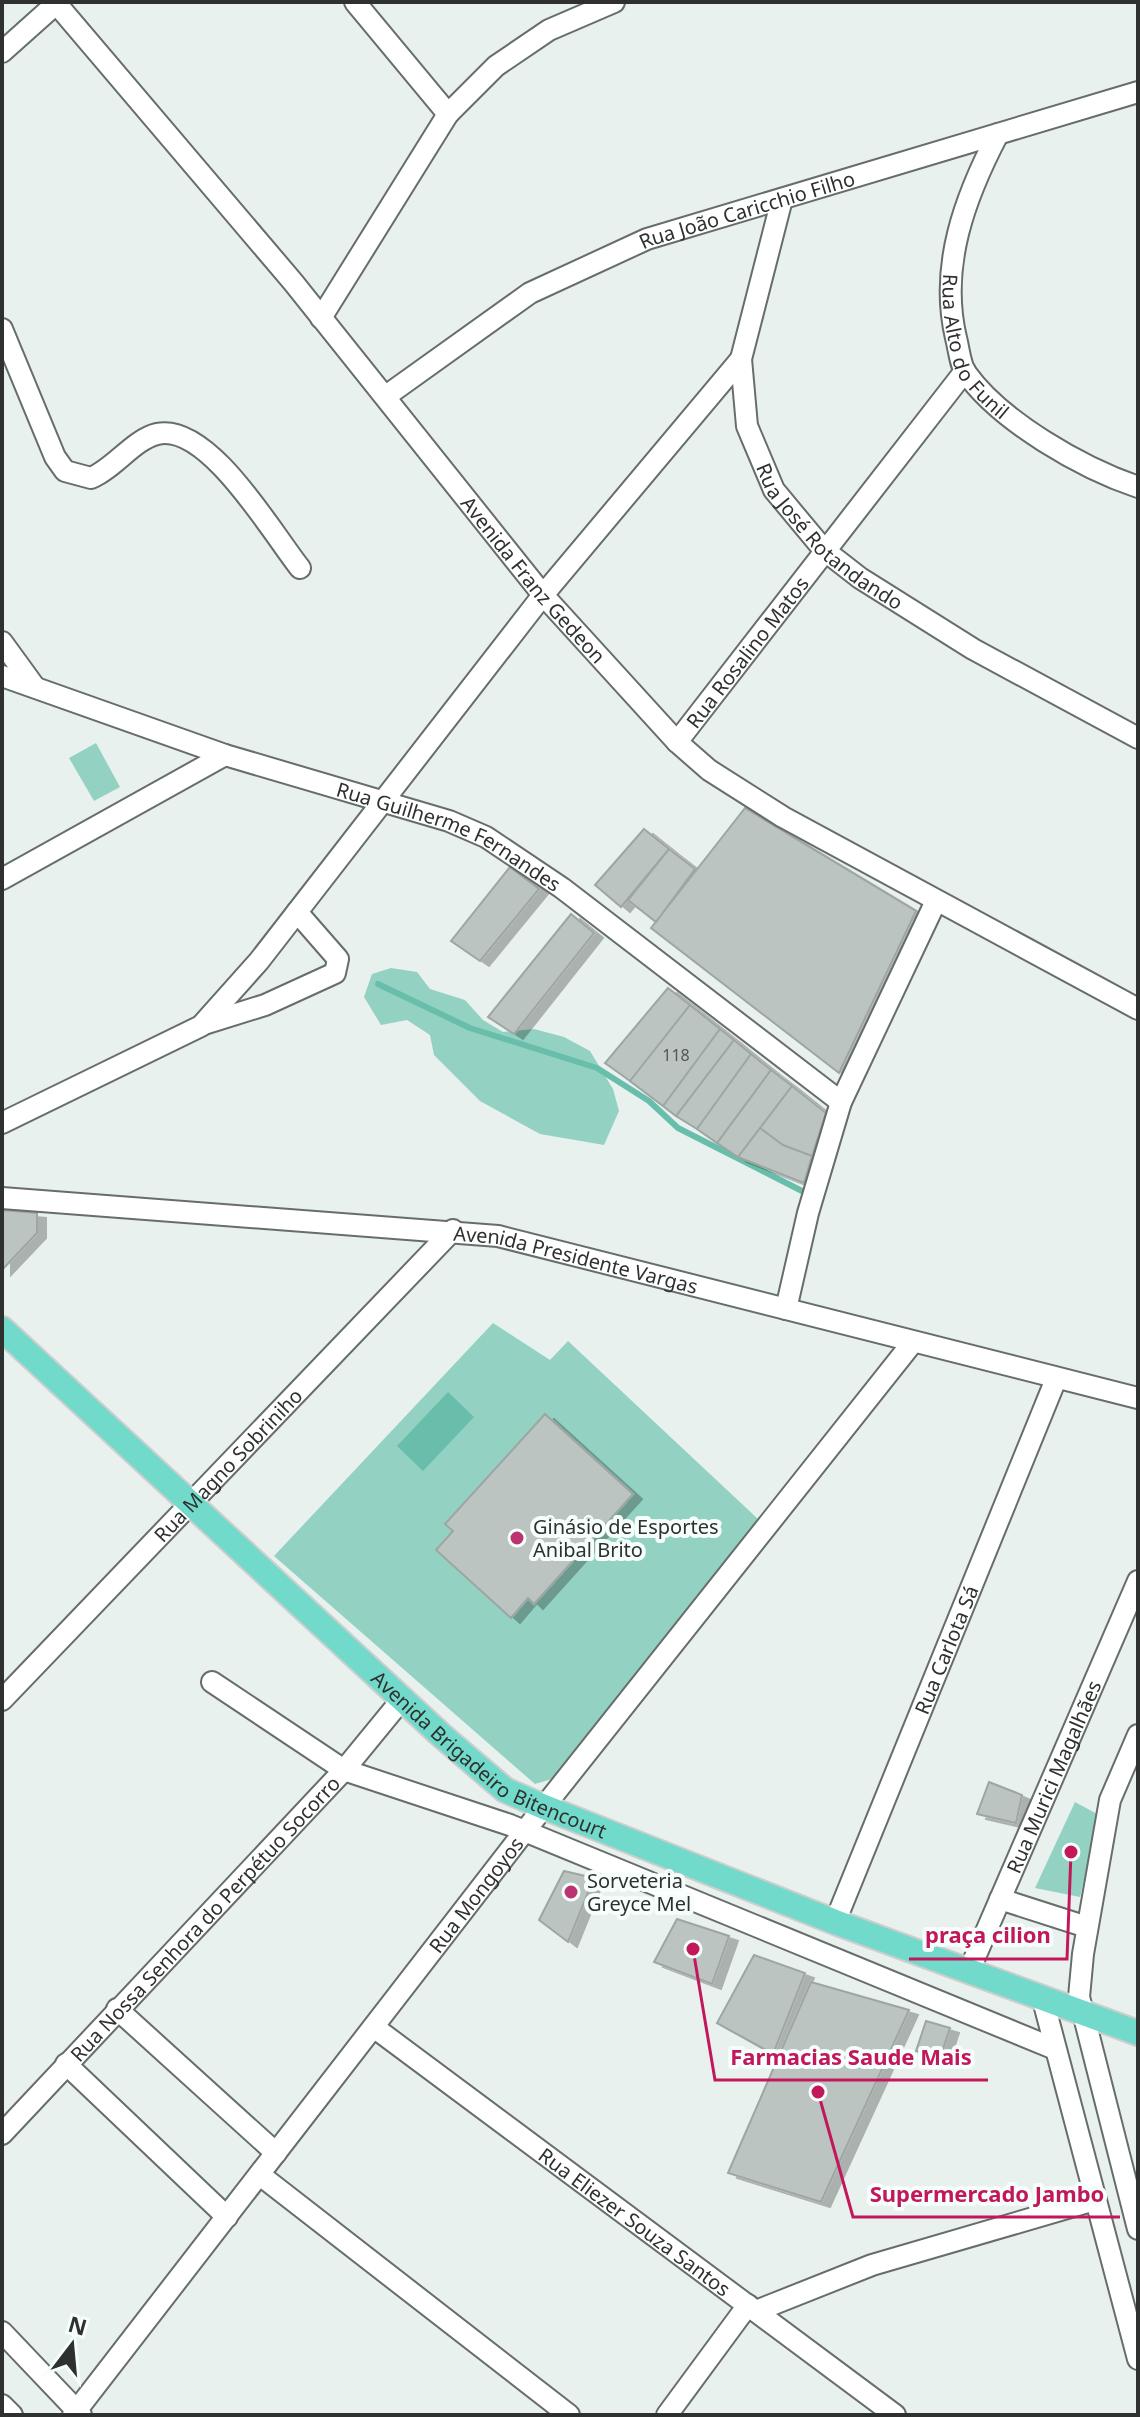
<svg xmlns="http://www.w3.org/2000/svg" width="1140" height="2417" font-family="'Noto Sans',sans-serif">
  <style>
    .green { fill: #93d2c2 }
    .water { fill: #68beab }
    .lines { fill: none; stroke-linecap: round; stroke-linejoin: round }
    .stream { stroke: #68beab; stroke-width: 6 }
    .building { fill: #bcc4c2; stroke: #9ea6a3; stroke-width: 2; filter: url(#shadow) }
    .minor-casing { stroke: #666d6b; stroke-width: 24 }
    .major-casing { stroke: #cdcecd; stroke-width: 28 }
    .minor { stroke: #fff; stroke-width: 20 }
    .major { stroke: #72daca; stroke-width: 24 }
    .poi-dot { fill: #bc3371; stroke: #f5fefb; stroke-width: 3 }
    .labels { text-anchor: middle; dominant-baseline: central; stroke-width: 8; stroke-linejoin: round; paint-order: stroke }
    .number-label { font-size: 16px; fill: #525654 }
    .street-label { font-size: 20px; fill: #2e3130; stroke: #f5fefb }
    .poi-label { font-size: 20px; fill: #2e3130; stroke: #f5fefb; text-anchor: start }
    .leader { fill: none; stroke: #c2185b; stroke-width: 3 }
    .callout-dot { fill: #c2185b; stroke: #f5fefb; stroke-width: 3 }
    .callout-label { font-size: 22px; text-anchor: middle; font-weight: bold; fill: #c2185b; stroke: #f5fefb; stroke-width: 8; stroke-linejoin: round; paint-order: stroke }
  </style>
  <defs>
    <filter id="shadow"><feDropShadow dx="9" dy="5" stdDeviation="0" flood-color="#0004"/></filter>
  </defs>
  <rect width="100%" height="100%" fill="#e8f1ee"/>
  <path class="green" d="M96 743 120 787 94 801 69 758Z
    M391 968 417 972 430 989 465 1000 483 1020 503 1032 534 1029 564 1037 590 1051 613 1089 619 1111 604 1145 540 1134 480 1101 434 1055 430 1035 407 1020 381 1025 364 997 372 974Z
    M493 1323 550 1360 568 1341 758 1519 552 1779 535 1784 274 1556Z
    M1075 1802 1099 1815 1080 1897 1035 1888Z"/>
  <path class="water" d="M448 1392 474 1417 423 1471 397 1446Z"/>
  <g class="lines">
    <path class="stream" d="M378 984 470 1028 597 1068 649 1101 678 1128 802 1191"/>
  </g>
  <path class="building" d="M745 808 916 911 839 1073 651 928Z
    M644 829 669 849 621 907 595 885Z
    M669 849 695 869 656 922 628 900Z
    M510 867 539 889 480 961 451 941Z
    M571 914 594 933 514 1034 488 1017Z
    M668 988 690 1005 630 1081 605 1063Z
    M690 1005 720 1029 663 1106 630 1081Z
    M720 1029 734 1040 676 1116 663 1106Z
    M734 1040 751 1054 697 1129 676 1116Z
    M751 1054 771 1070 717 1143 697 1129Z
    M771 1070 792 1086 738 1157 717 1143Z
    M792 1086 826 1113 812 1156 783 1145 760 1128Z
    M760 1128 783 1145 812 1156 804 1183 738 1157Z
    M2 1210 37 1213V1233L2 1270Z
    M545 1414 633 1494 534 1604 528 1598 511 1618 436 1550 453 1531 445 1524Z
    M989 1782 1022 1795 1016 1823 977 1814Z
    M564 1871 594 1878 568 1942 539 1920Z
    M677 1919 729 1936 712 1984 654 1962Z
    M754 1955 805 1973 773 2054 717 2023Z
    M811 1982 909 2010 821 2202 728 2173Z
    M926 2021 950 2028 940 2058 916 2051Z"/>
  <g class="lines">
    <defs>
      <g id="minor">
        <path id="s1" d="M55 2 293 282 543 595 677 742 709 770 783 817 1138 1009"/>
        <path d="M355 2 448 114"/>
        <path d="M2 52 58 2"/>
        <path id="s2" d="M998 134C965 197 939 266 956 338 959 349 960 365 966 373 1001 422 1082 468 1138 487"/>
        <path id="s3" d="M782 199 741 359 747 426 774 490 824 550 860 578 973 649 1138 738"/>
        <path d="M321 318 448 114 496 66 549 30 614 2"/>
        <path d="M2 329 55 457 65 471 91 478C115 468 133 440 157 434 208 422 272 533 300 568"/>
        <path id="s4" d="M386 396 530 293 647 239 1138 92"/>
        <path d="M2 642 34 686"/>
        <path id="s5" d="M2 676 225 755 449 821 486 837 562 888 841 1102"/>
        <path id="s6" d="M677 742 965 371"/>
        <path d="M2 879 225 755"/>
        <path d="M204 1024 265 1005 335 973 338 959 297 912"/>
        <path d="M2 1123 201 1026 259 961 543 595 741 359"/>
        <path id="s7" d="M2 1198 498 1236 1138 1398"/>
        <path d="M786 1309 808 1213 841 1102 936 901"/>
        <path d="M212 1682 344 1770 510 1825 1055 2049"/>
        <path id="s8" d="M2 1700 453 1230"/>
        <path d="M1138 1735 1110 1800 1083 1954 1079 1997 1138 2229"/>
        <path d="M1000 1899 1087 1927"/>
        <path id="s9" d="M835 1922 1056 1379"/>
        <path id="s10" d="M969 1971 1138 1581"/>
        <path d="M1043 2000 1138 2359"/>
        <path d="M117 2009 276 2153"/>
        <path id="s11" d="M375 2028 895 2415"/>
        <path d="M66 2064 227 2217"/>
        <path id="s12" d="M2 2134 344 1770 403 1698"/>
        <path d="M260 2175 569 2415"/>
        <path d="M756 2311 872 2265 1095 2200"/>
        <path d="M2 2332 81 2415"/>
        <path d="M2 2405 12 2415"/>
        <path id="s13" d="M73 2415 524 1832 913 1342"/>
        <path d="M667 2415 748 2305"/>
      </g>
      <g id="major">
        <path id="s14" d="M2 1329 441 1735 505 1790 544 1807 835 1922 1138 2033"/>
      </g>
    </defs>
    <use href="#minor" class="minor-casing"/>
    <use href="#major" class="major-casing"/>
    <use href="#minor" class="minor"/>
    <use href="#major" class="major"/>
  </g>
  <g class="poi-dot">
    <circle cx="517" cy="1538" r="8"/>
    <circle cx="571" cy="1892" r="8"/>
  </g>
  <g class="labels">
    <g class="number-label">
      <text x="676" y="1055">118</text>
    </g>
    <g class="street-label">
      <text stroke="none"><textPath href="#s4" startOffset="410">Rua João Caricchio Filho</textPath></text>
      <text stroke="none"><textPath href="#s2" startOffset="228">Rua Alto do Funil</textPath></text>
      <text stroke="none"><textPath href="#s3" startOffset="374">Rua José Rotandando</textPath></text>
      <text stroke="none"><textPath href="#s1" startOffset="750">Avenida Franz Gedeon</textPath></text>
      <text stroke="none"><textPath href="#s6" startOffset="114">Rua Rosalino Matos</textPath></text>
      <text stroke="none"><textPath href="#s5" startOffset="476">Rua Guilherme Fernandes</textPath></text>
      <text stroke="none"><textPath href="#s7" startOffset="578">Avenida Presidente Vargas</textPath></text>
      <text stroke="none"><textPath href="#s8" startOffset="326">Rua Magno Sobriniho</textPath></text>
      <text stroke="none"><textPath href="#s9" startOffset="294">Rua Carlota Sá</textPath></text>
      <text stroke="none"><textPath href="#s14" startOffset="650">Avenida Brigadeiro Bitencourt</textPath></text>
      <text stroke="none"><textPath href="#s10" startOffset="212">Rua Murici Magalhães</textPath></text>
      <text stroke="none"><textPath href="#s13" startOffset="658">Rua Mongoyos</textPath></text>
      <text stroke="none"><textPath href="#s12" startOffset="296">Rua Nossa Senhora do Perpétuo Socorro</textPath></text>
      <text stroke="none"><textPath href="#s11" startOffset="324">Rua Eliezer Souza Santos</textPath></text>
    </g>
    <g class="poi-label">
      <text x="533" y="1526">Ginásio de Esportes<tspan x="533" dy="23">Anibal Brito</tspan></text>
      <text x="587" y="1880">Sorveteria<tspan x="587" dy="23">Greyce Mel</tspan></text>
    </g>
  </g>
  <path class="leader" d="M1071 1852L1067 1959H909M693 1949L715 2080H988M818 2092L853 2217H1120"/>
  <g class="callout-dot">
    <circle cx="1071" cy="1852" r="8"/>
    <circle cx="693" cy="1949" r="8"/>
    <circle cx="818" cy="2092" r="8"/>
  </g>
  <g class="callout-label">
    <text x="988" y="1943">praça cilion</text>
    <text x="851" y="2065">Farmacias Saude Mais</text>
    <text x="987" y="2202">Supermercado Jambo</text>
  </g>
  <rect width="1140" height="2417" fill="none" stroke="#2e3130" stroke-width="8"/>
  <g transform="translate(72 2345) rotate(16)" stroke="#f5fefb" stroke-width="6" paint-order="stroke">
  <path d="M0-6L14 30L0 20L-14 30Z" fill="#2e3130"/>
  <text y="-12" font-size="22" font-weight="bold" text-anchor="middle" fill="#2e3130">N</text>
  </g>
</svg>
